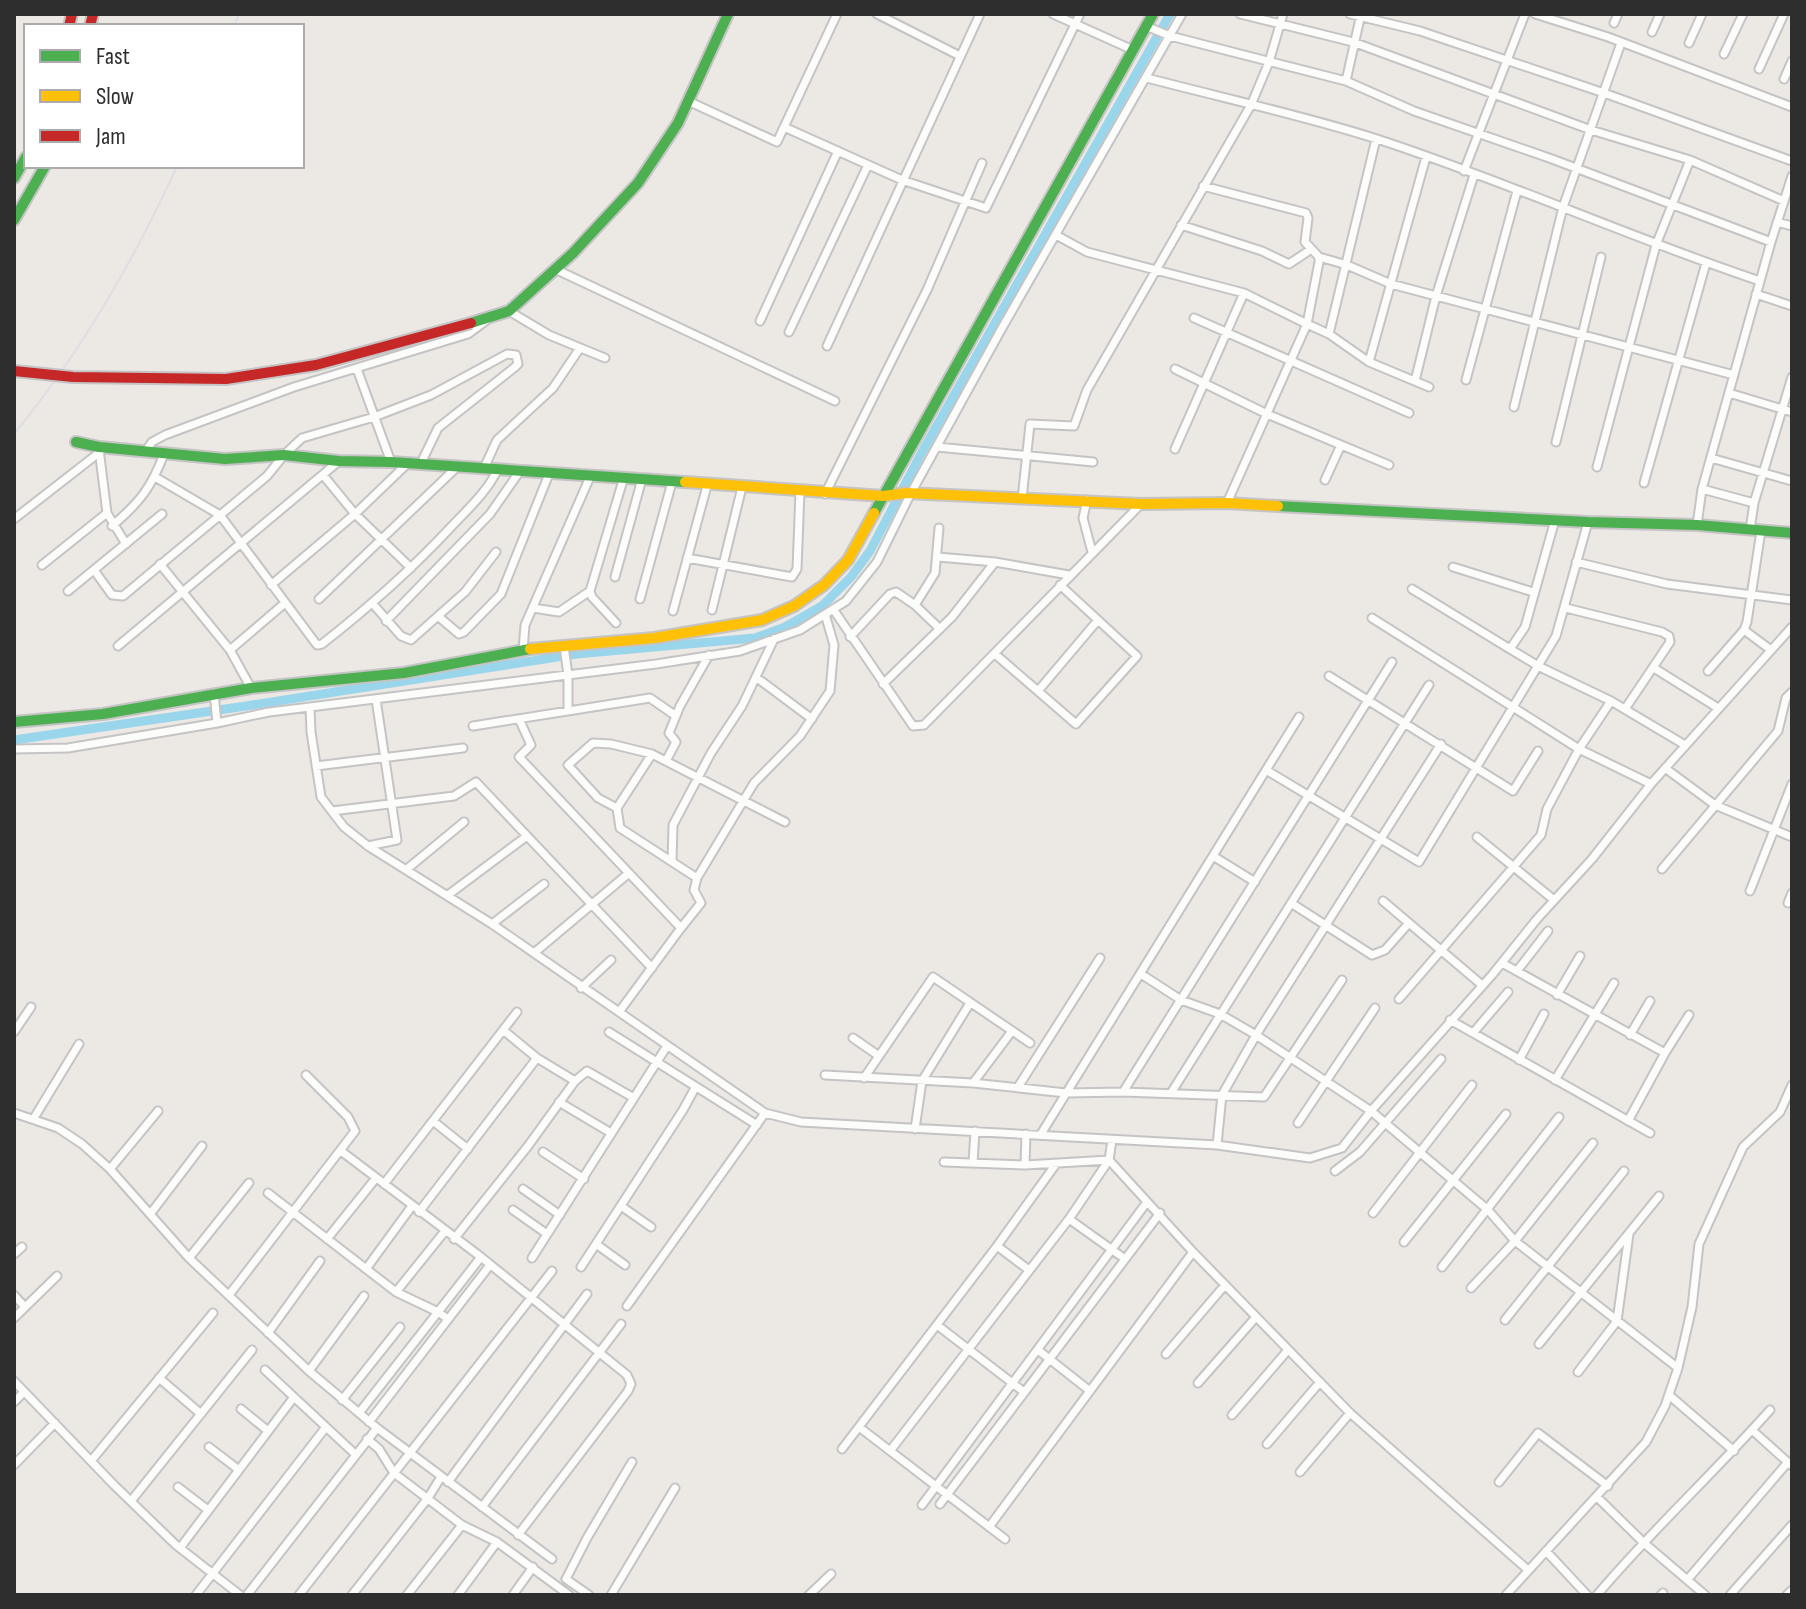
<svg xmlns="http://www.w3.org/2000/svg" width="1806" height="1609" font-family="'Sofia Sans Condensed',sans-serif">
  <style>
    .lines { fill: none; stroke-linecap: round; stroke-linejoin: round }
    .canal { stroke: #99d6ec; stroke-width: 9 }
    .street-casing { stroke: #c5c4c5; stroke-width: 11 }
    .fast-casing { stroke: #c5c4c5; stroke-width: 14 }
    .slow-casing { stroke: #c5c4c5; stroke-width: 14 }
    .jam-casing { stroke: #c5c4c5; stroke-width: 14 }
    .street { stroke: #fcfcfb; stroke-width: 7 }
    .fast { stroke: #4caf50; stroke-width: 10 }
    .slow { stroke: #ffc107; stroke-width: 10 }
    .jam { stroke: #c62828; stroke-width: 10 }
    .rail { stroke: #dfdfe1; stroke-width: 2 }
    .jam-bridge-casing { stroke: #c5c4c5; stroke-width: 14; stroke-linecap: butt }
    .jam-bridge { stroke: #c62828; stroke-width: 10 }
  </style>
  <rect width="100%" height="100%" fill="#ece8e4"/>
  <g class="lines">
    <path class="canal" d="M14 740 246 706 576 654 755 638 785 627 822 606 851 577 870 551 922 452 1170 14"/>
    <defs>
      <path id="street" d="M877 14 960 56
        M1053 14 1133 50
        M1240 14 1353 42 1591 130 1690 160 1784 201
        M1350 14 1420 31 1604 93 1792 161
        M1535 14 1608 37 1792 107
        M1614 23 1618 14
        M1146 26 1170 36 1346 81 1414 111 1552 159 1771 242
        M1652 32 1660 14
        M1689 43 1702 14
        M1724 54 1743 14
        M1759 69 1784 14
        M1147 78C1223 98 1302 115 1377 139 1506 181 1631 238 1760 281
        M1784 79 1792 61
        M1346 81 1361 14
        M688 101 777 142 837 14
        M784 127 902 180 986 208 1080 14
        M1464 171 1525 14
        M1777 222 1792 226
        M1181 225 1262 251 1289 264 1310 250
        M1056 235 1087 252 1244 293 1307 324 1319 262V257L1305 242 1308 218 1306 213 1203 186
        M1319 257 1347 265 1391 284 1734 375
        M555 269 835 401
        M1756 294 1792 306
        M509 311 549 335 605 358
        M1194 318 1409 413
        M760 321 838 151
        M789 332 868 165
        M1329 334 1376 139
        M827 346 980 14
        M1369 362 1426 157
        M357 369 391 462
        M1175 369 1267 414 1389 465
        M1466 380 1517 191
        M1415 381 1436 296 1474 175
        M1729 393 1792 412
        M1514 407 1563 207 1621 43
        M1556 442 1601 257
        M937 447 1093 462
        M99 449 107 513 126 544
        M1175 449 1244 293
        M145 452 152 442 165 435 294 387 468 334 487 320
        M1711 458 1792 481
        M1597 467 1656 245 1690 160
        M484 468 497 440 553 388 580 348
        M323 475 355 514 411 568
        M155 477 220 515 317 645 322 644C368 608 411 570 451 527 468 509 487 492 498 469
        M1325 480 1341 445
        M1644 483 1706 263
        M1702 489 1754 503
        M825 494 927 290 982 163
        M1022 499 1030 424 1074 426 1087 390 1251 105 1269 62 1283 14
        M1087 500 1083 518 1092 552
        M1227 503 1307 324 1329 334 1369 362 1429 387
        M14 519 100 452
        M1697 525 1702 489 1771 242 1792 176
        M112 526C140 502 151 488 164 454
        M1750 530 1754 503 1792 377
        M938 557 995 562 1069 575
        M687 558 792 577 797 569 800 492
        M1576 562 1667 584 1792 600
        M160 564 230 650 251 688
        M42 565 107 513
        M1453 567 1533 592
        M94 570 112 595 123 596 267 476 284 455 302 438 374 417 431 395 507 354 516 355 518 364 515 367 438 428 420 465
        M615 577 642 479
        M271 585 355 514 407 464
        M1412 589 1510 649 1525 627 1555 520
        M68 591 162 514
        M319 599 457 467
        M640 599 672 482
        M373 604 401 636 411 640 465 592 496 552
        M915 605 935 573 939 528
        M533 608 559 612 590 591
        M1566 608 1662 632 1669 636 1670 642 1666 648 1625 709
        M833 609 913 726 924 725 1141 504
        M712 610 742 487
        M673 611 707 486
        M439 617 459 634 464 632 501 594 549 474
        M1372 618 1579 749 1651 784
        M386 621 490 514 520 471
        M616 623 592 597 590 591 624 477
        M1744 630 1771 650
        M850 637 890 594 896 592 915 605 940 629
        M118 646 339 461
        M564 646 568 675V711
        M1510 649 1540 667 1611 701 1685 745
        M230 650 285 603
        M523 650 525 625 590 477
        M995 654 1076 724 1137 656 1060 585
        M1654 668 1718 708
        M1708 671 1744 630 1747 622 1761 531
        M1329 676 1513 791 1538 751
        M757 678 812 719
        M883 684 952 617 995 562
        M1038 691 1098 620
        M214 693 217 723 269 712 310 707 311 732 321 797 344 827 368 846 492 924 765 1113 801 1122 1217 1145 1310 1158 1342 1148 1371 1111 1492 975 1537 919 1592 859 1651 784 1792 627
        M310 707 656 664 740 651 800 630 846 601 877 562 911 493 1002 328 1182 14
        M519 719 531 745 519 757 681 928 701 903 694 890 697 878 754 783 800 736 830 691 834 645 825 614
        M473 726 650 698 676 716
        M14 749 68 748 217 723
        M666 761 676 742 669 733 680 706 709 655
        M316 766 463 748
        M1665 768 1715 805 1792 837
        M1266 770 1299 717
        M617 808 652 754
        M332 811 454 796 476 782 652 968
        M1477 837 1554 900
        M368 846 397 840 376 699
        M1213 856 1255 882
        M672 861 673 825 711 753 742 706 774 639
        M407 869 464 822
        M1662 869 1778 731 1786 698 1792 692
        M697 878 620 828 617 808 598 798 568 765 593 743 611 744 652 754 785 822
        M1750 891 1792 784
        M448 895 527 836
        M1383 901 1482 985
        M1291 903 1372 955 1385 950 1409 923
        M1788 903 1792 893
        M492 924 544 884
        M534 953 629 873
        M1502 963 1665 1053 1689 1015
        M1517 971 1548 931
        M1141 974 1181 1000 1220 1014 1256 1035 1371 1111 1488 1210 1515 1241 1678 1368
        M581 988 611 960
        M1557 995 1580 956
        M1399 999 1541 835 1547 809 1579 749 1611 701
        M619 1012 681 928
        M1450 1020 1650 1133
        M14 1032 31 1007
        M609 1032 757 1125
        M1473 1033 1508 992
        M1630 1035 1650 1001
        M853 1038 879 1056
        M1519 1060 1544 1014
        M825 1075 973 1083 1066 1093 1123 1092 1264 1097 1342 980
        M864 1078 933 977 1030 1043
        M1555 1080 1614 983
        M575 1081 587 1071 634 1098
        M973 1083 1012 1031
        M1018 1087 1100 958
        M1123 1092 1392 662
        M1171 1093 1429 685
        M559 1102 611 1133
        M14 1113 58 1128 82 1144 110 1169 189 1258 309 1371 377 1428 552 1559
        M34 1118 79 1044
        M433 1121 468 1149
        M1628 1121 1665 1053
        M1298 1123 1375 1008
        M915 1129 922 1081 970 1003
        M1041 1134 1266 770 1419 862 1556 636 1588 522
        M1217 1145 1222 1095 1256 1035 1441 744
        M341 1151 481 1257 438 1312 448 1319
        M543 1152 584 1179
        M944 1162 1025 1165 1109 1160 1193 1252 1350 1413 1528 1570
        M973 1163 975 1131
        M1025 1165 1026 1134
        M110 1169 158 1111
        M1335 1171 1360 1152 1441 1059
        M384 1184 517 1012
        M523 1189 560 1215
        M268 1193 396 1292 438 1312 359 1413
        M621 1206 651 1227
        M513 1210 547 1234
        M419 1212 537 1058
        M151 1213 202 1146
        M1373 1213 1472 1085
        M1069 1219 1125 1259
        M327 1239 376 1178
        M454 1239 528 1146 575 1081 537 1058 503 1030
        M1404 1242 1506 1114
        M596 1244 625 1265
        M997 1246 1029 1270
        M14 1254 22 1247
        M481 1257 627 1375 631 1384 628 1391 518 1535
        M189 1258 249 1183
        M532 1258 667 1046
        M581 1267 683 1110 695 1088
        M1442 1267 1559 1117
        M366 1269 412 1206
        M1471 1288 1515 1241 1593 1143
        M396 1292 445 1231
        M14 1295 25 1307
        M229 1295 355 1131 348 1117 306 1075
        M627 1306 765 1113
        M14 1318 57 1276
        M1505 1320 1624 1171
        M937 1325 1024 1392
        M268 1333 320 1261
        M1539 1344 1659 1196
        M1038 1350 1090 1391
        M1166 1354 1225 1285
        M265 1370 355 1454
        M309 1371 364 1296
        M1578 1372 1617 1321 1629 1234
        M159 1378 201 1414
        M14 1381 114 1485 176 1545 240 1595
        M1198 1383 1256 1317
        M1669 1395 1734 1451
        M342 1400 400 1327
        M14 1402 24 1392
        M241 1409 268 1431
        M1232 1415 1288 1350
        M369 1422 490 1265
        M859 1427 1005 1539
        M1752 1430 1792 1466
        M367 1439 379 1449 394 1473 462 1525 497 1542 569 1595
        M1267 1444 1320 1382
        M209 1447 239 1470
        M842 1449 997 1246 1056 1164
        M890 1451 1069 1219 1109 1160 1112 1140
        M91 1461 213 1313
        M14 1465 55 1423
        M1300 1472 1350 1413
        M448 1482 587 1294
        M1499 1482 1538 1433 1608 1486
        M178 1487 208 1510
        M1597 1497 1644 1543 1705 1595
        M131 1501 252 1350
        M940 1504 1160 1213
        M922 1505 1147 1202
        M482 1507 621 1324
        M989 1527 1193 1252
        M180 1548 294 1397
        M1546 1551 1587 1595
        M1688 1579 1788 1462
        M196 1595 326 1427
        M247 1595 377 1428
        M299 1595 552 1271
        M352 1595 428 1498 441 1477
        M407 1595 462 1525
        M458 1595 497 1542
        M513 1595 533 1567
        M589 1595 566 1579 587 1538 632 1462
        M611 1595 675 1488
        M809 1595 831 1574
        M1506 1595 1646 1442 1665 1406 1678 1368 1692 1307 1699 1244 1743 1147 1780 1112 1792 1085
        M1597 1595C1651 1531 1714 1473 1770 1410
        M1661 1595 1663 1593
        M1730 1595 1792 1525
        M1787 1595 1792 1590"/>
      <path id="fast" d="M14 178 26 157
        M14 220 45 166
        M471 323 509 311 573 253 638 183 678 123 728 14
        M76 442 99 447 225 459 284 455 339 461 391 462 685 482
        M1278 506 1588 522 1697 525 1792 533
        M874 513 1153 14
        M14 722 103 714 251 688 404 673 530 649"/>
      <path id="slow" d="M685 482 883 496 906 493 1141 504 1227 503 1278 506
        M530 649 654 638 762 620 794 606 824 585 848 560 874 513"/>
      <path id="jam" d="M69 26 72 14
        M90 26 93 14"/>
    </defs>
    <use href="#street" class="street-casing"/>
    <use href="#fast" class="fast-casing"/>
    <use href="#slow" class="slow-casing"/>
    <use href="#jam" class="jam-casing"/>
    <use href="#street" class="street"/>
    <use href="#fast" class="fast"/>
    <use href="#slow" class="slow"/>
    <use href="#jam" class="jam"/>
    <path class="rail" d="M234 26 239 14
      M14 434C81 352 133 263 177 166"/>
    <defs>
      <path id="jam-bridge" d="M14 371 73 377 226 379 316 365 471 323"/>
    </defs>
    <use href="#jam-bridge" class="jam-bridge-casing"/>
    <use href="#jam-bridge" class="jam-bridge"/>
  </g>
  <rect width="1806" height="1609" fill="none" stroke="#2e2e2e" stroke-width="32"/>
  <rect x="24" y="24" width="280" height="144" fill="#ffffff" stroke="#ababab" stroke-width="2"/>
  <rect x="40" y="50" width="40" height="12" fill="#4caf50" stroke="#ababab" stroke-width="2"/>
  <text x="96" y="64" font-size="24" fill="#2e2e2e">Fast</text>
  <rect x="40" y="90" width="40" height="12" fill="#ffc107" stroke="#ababab" stroke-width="2"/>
  <text x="96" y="104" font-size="24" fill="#2e2e2e">Slow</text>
  <rect x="40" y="130" width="40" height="12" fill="#c62828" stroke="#ababab" stroke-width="2"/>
  <text x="96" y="144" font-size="24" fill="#2e2e2e">Jam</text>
</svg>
